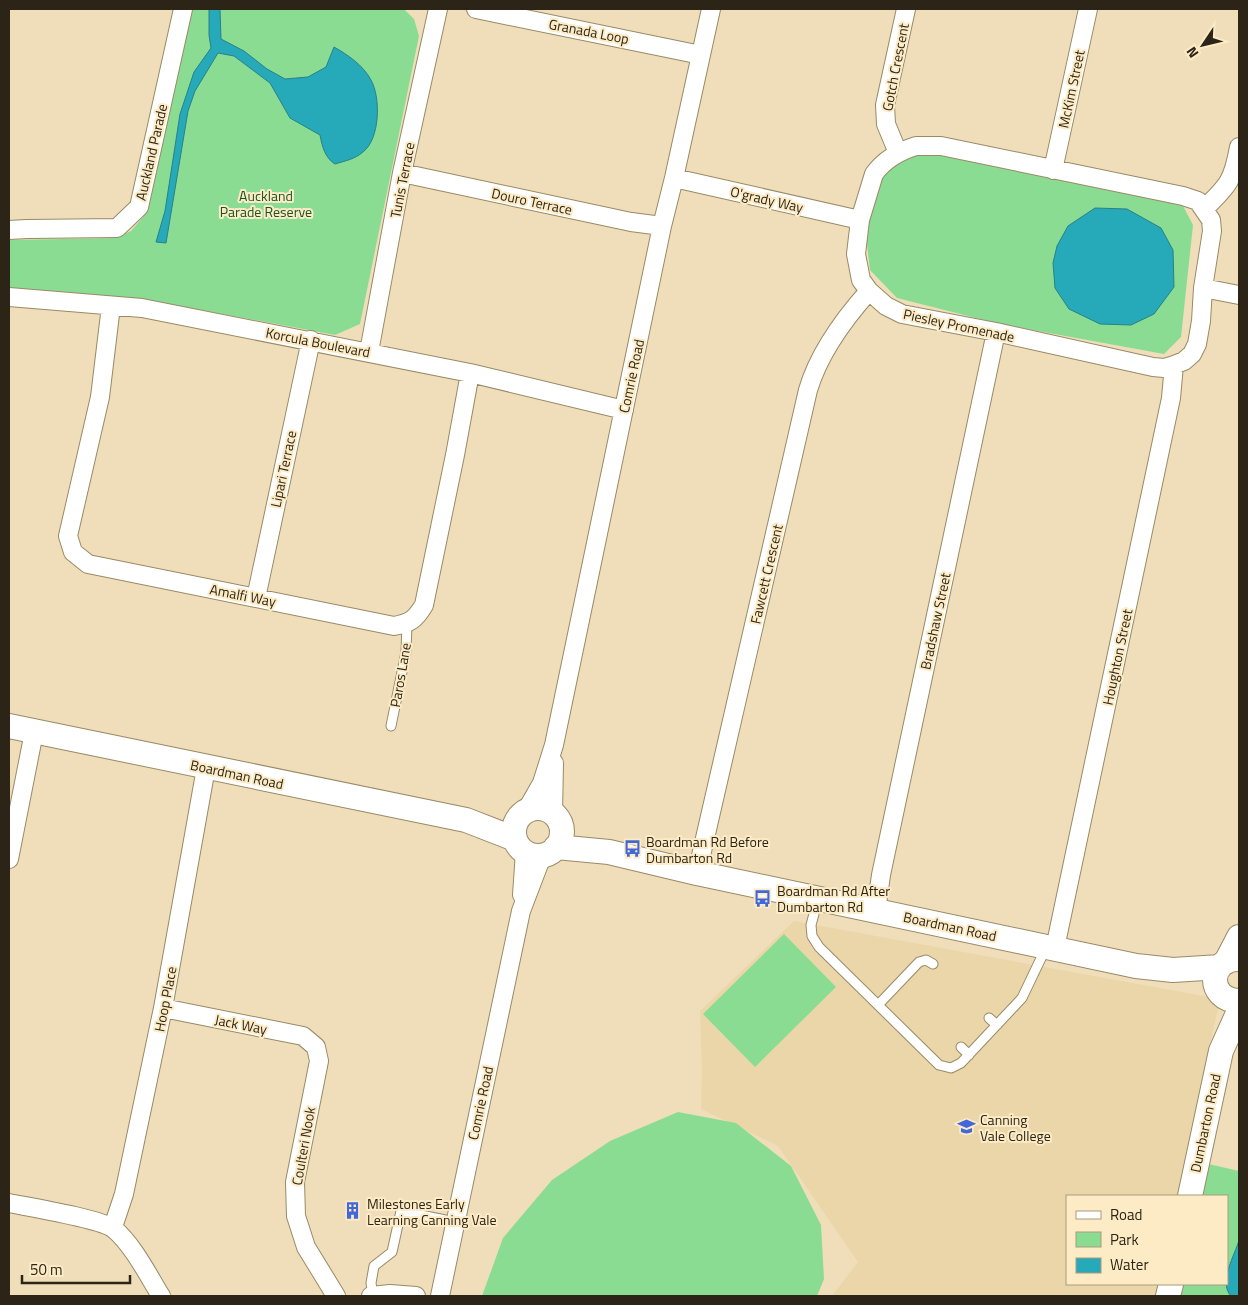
<svg xmlns="http://www.w3.org/2000/svg" width="1248" height="1305" font-family="'Titillium Web',sans-serif">
  <style>
    .built { fill: #ead6a9 }
    .green { fill: #8adc93 }
    .water { fill: #26a9b8; stroke: #288188 }
    .lines { fill: none; stroke-linecap: round; stroke-linejoin: round }
    .lane-casing { stroke: #998a66; stroke-width: 11 }
    .street-casing { stroke: #998a66; stroke-width: 20 }
    .secondary-casing { stroke: #998a66; stroke-width: 26 }
    .lane { stroke: #fff; stroke-width: 9 }
    .street { stroke: #fff; stroke-width: 18 }
    .secondary { stroke: #fff; stroke-width: 24 }
    .labels { text-anchor: middle; dominant-baseline: central; stroke-width: 4; stroke-linejoin: round; paint-order: stroke }
    .street-label { font-size: 14px; fill: #2c2517; stroke: #fcebc5 }
    .park-label { font-size: 14px; fill: #195424; stroke: #fcebc5 }
    .poi-label { font-size: 14px; fill: #2c2517; stroke: #fcebc5; text-anchor: start }
  </style>
  <rect width="100%" height="100%" fill="#efdeb9"/>
  <path class="built" d="M794 921 1220 999 1177 1196H1067V1284H1158L1155 1296H832L858 1262 778 1146 701 1109 702 1071 700 1011Z"/>
  <path class="green" d="M190 9H404L414 19 419 36 360 324 335 335 153 301 9 288V240L115 238 131 231 144 216Z
    M912 145 1182 204 1193 225 1181 337 1164 354 1000 324 897 298 870 270 863 209 880 166Z
    M784 934 836 987 755 1067 703 1014Z
    M678 1112 736 1123 791 1166 821 1225 824 1279 817 1296H482L503 1238 552 1180 610 1141Z
    M1204 1163 1239 1171V1296H1176L1179 1284H1227V1196H1197Z"/>
  <path class="water" d="M209 9H220L221 39 244 51 267 69 285 79 308 77 326 67 334 47C348 55 363 65 371 80 381 98 380 139 363 152 355 159 345 161 335 164 325 158 322 146 320 135L290 118 270 83 234 56 218 53 195 91 188 111 166 243 156 242 165 211 180 114 194 72 211 48 209 35Z
    M1095 208 1127 209 1161 228 1173 250 1174 287 1154 314 1131 325 1100 324 1069 309 1055 288 1053 263 1057 246 1068 226Z
    M1239 1240V1296H1231C1218 1282 1235 1255 1239 1240Z"/>
  <g class="lines">
    <defs>
      <path id="lane" d="M391 726 406 652 407 623
        M818 899 811 925 812 936 819 947 939 1065 951 1068 961 1063 1022 998 1043 954V948
        M878 1005 919 962 926 960 933 964
        M989 1018 997 1025
        M961 1047 969 1055
        M373 1296 371 1283 374 1266 392 1252 401 1211 455 1222"/>
      <path id="street" d="M476 9 701 55
        M916 146H941L1183 196 1198 201 1211 220 1212 231 1203 288 1201 321 1197 344 1192 354 1184 361 1174 365 1164 368 1153 367 996 332 902 314 886 306 869 291 861 280 856 254 860 220 874 174C884 160 900 151 916 146Z
        M898 153 886 124 885 105 906 9
        M1053 170 1088 9
        M402 173 631 222 662 226
        M674 178 860 220
        M1205 208C1229 185 1233 180 1239 147
        M9 230 27 229 117 228 139 207 183 9
        M1203 288 1239 295
        M9 297 142 308 470 373 624 410
        M111 306 100 397 68 536 73 552 88 564 394 626C410 623 415 620 424 605L455 455 470 373
        M369 352 402 173 438 9
        M256 598 311 340
        M526 811 542 783 554 745 662 226 674 178 711 9
        M553 813 554 763
        M9 859 34 732
        M697 873 808 390C819 353 844 319 869 291
        M522 895 525 852
        M876 911 881 875 996 332
        M1055 948 1171 398 1174 365
        M163 1008 303 1036 316 1047 319 1061 295 1182 296 1216 306 1247 336 1296
        M9 1203C29 1207 102 1219 114 1229 133 1245 148 1275 161 1296
        M113 1227 124 1194 163 1008 206 768
        M371 1296 390 1294 416 1296
        M440 1296 521 911 542 856"/>
      <path id="secondary" d="M9 726 466 820 515 839
        M514 832a24 24 0 1 1 48 0a24 24 0 1 1-48 0Z
        M556 847 609 852 697 873 1136 966 1173 970 1220 967
        M1239 959C1208 958 1206 1000 1239 1001
        M1226 962 1239 937
        M1190 1196 1221 1051 1239 1011
        M1168 1296 1171 1284"/>
    </defs>
    <use href="#lane" class="lane-casing"/>
    <use href="#street" class="street-casing"/>
    <use href="#secondary" class="secondary-casing"/>
    <use href="#lane" class="lane"/>
    <use href="#street" class="street"/>
    <use href="#secondary" class="secondary"/>
  </g>
  <defs>
    <symbol id="bus-bare" viewBox="-9 -9 18 18"><path d="M-5-6H5V4H4V6H2V4H-2V6H-4V4H-5ZM-3.5-4V0h7V-4ZM-3.5 1.2v1.5H-2V1.2ZM2 1.2v1.5H3.5V1.2Z" fill="#4267da" stroke="#fcebc5" stroke-width="2.5" paint-order="stroke"/></symbol>
    <symbol id="school-bare" viewBox="-9 -9 18 18"><path d="M0-5L7-2L0 1L-7-2ZM-4 1L0 2.5L4 1V4Q0 6-4 4Z" fill="#4267da" stroke="#fcebc5" stroke-width="2.5" paint-order="stroke"/></symbol>
    <symbol id="building-bare" viewBox="-9 -9 18 18"><path d="M-4-6H4V6H1V3H-1V6H-4ZM-2.5-4.3h1.7v1.8h-1.7ZM.8-4.3h1.7v1.8H.8ZM-2.5-1h1.7V.8h-1.7ZM.8-1h1.7V.8H.8Z" fill="#4267da" stroke="#fcebc5" stroke-width="2.5" paint-order="stroke"/></symbol>
  </defs>
  <g fill-rule="evenodd">
    <use href="#bus-bare" x="620" y="836" width="25" height="25"/>
    <use href="#bus-bare" x="750" y="886" width="25" height="25"/>
    <use href="#school-bare" x="954" y="1114" width="25" height="25"/>
    <use href="#building-bare" x="340" y="1198" width="25" height="25"/>
  </g>
  <g class="labels">
    <g class="street-label">
      <text transform="translate(589 31) rotate(11)">Granada Loop</text>
      <text transform="translate(895 67) rotate(-79)">Gotch Crescent</text>
      <text transform="translate(1071 89) rotate(-78)">McKim Street</text>
      <text transform="translate(151 152) rotate(-77)">Auckland Parade</text>
      <text transform="translate(402 180) rotate(-79)">Tunis Terrace</text>
      <text transform="translate(767 199) rotate(13)">O'grady Way</text>
      <text transform="translate(532 201) rotate(12)">Douro Terrace</text>
      <text transform="translate(959 325) rotate(12)">Piesley Promenade</text>
      <text transform="translate(318 342) rotate(11)">Korcula Boulevard</text>
      <text transform="translate(631 376) rotate(-78)">Comrie Road</text>
      <text transform="translate(283 469) rotate(-78)">Lipari Terrace</text>
      <text transform="translate(766 574) rotate(-77)">Fawcett Crescent</text>
      <text transform="translate(243 595) rotate(11)">Amalfi Way</text>
      <text transform="translate(935 621) rotate(-78)">Bradshaw Street</text>
      <text transform="translate(1117 657) rotate(-78)">Houghton Street</text>
      <text transform="translate(400 675) rotate(-80)">Paros Lane</text>
      <text transform="translate(237 774) rotate(12)">Boardman Road</text>
      <text transform="translate(950 926) rotate(12)">Boardman Road</text>
      <text transform="translate(165 999) rotate(-79)">Hoop Place</text>
      <text transform="translate(241 1024) rotate(11)">Jack Way</text>
      <text transform="translate(480 1103) rotate(-78)">Comrie Road</text>
      <text transform="translate(1205 1123) rotate(-78)">Dumbarton Road</text>
      <text transform="translate(303 1146) rotate(-80)">Coulteri Nook</text>
    </g>
    <g class="park-label">
      <text x="266" y="195">Auckland<tspan x="266" dy="16">Parade Reserve</tspan></text>
    </g>
    <g class="poi-label">
      <text x="646" y="841">Boardman Rd Before<tspan x="646" dy="16">Dumbarton Rd</tspan></text>
      <text x="777" y="890">Boardman Rd After<tspan x="777" dy="16">Dumbarton Rd</tspan></text>
      <text x="980" y="1119">Canning<tspan x="980" dy="16">Vale College</tspan></text>
      <text x="367" y="1203">Milestones Early<tspan x="367" dy="16">Learning Canning Vale</tspan></text>
    </g>
  </g>
  <rect width="1248" height="1305" fill="none" stroke="#2c2517" stroke-width="20"/>
  <rect x="1066" y="1195" width="162" height="90" fill="#fcebc5" stroke="#a99c7f"/>
  <rect x="1076" y="1211" width="25" height="8" fill="#ffffff" stroke="#a99c7f"/>
  <text x="1110" y="1220" font-size="15" fill="#2c2517">Road</text>
  <rect x="1076" y="1232" width="25" height="15" fill="#8adc93" stroke="#a99c7f"/>
  <text x="1110" y="1245" font-size="15" fill="#2c2517">Park</text>
  <rect x="1076" y="1258" width="25" height="15" fill="#26a9b8" stroke="#a99c7f"/>
  <text x="1110" y="1270" font-size="15" fill="#2c2517">Water</text>
  <g transform="translate(1203 45) rotate(235)" stroke="#fcebc5" stroke-width="4" paint-order="stroke">
  <path d="M0-4L9 19L0 12L-9 19Z" fill="#2c2517"/>
  <text y="-8" font-size="14" font-weight="bold" text-anchor="middle" fill="#2c2517">N</text>
  </g>
  <path d="M22 1275v8h108v-8" fill="none" stroke="#2c2517" stroke-width="2.5"/>
  <text x="30" y="1275" font-size="15" fill="#2c2517" stroke="#fcebc5" stroke-width="4" paint-order="stroke">50 m</text>
</svg>
